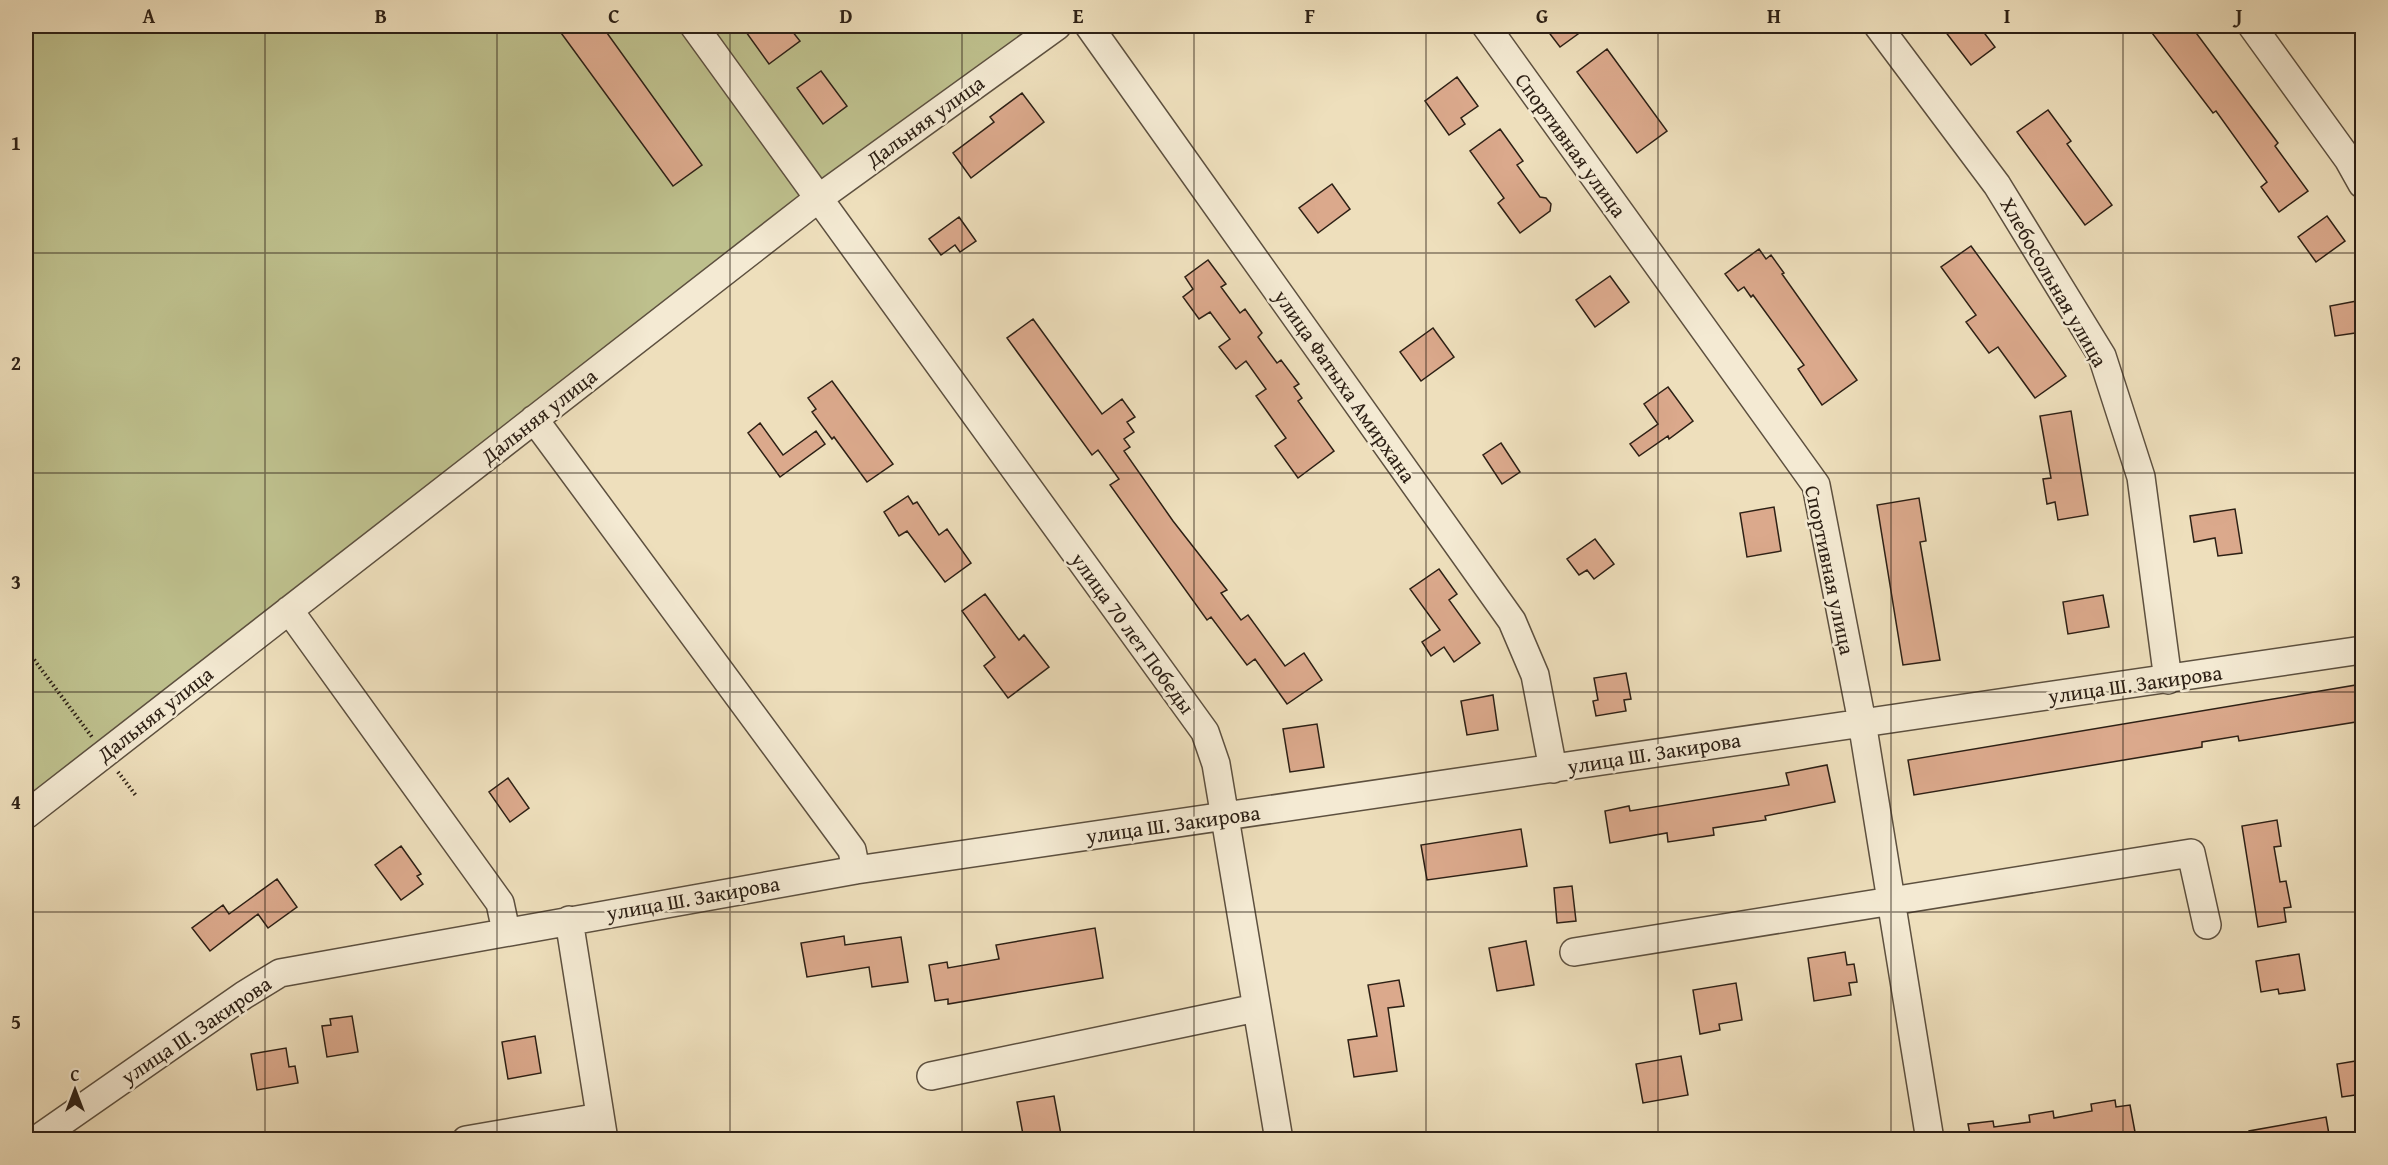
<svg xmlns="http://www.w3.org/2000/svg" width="2388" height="1165" font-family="'Gentium Book Plus',serif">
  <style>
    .green { fill: #bec08d; stroke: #767051; stroke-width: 1.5 }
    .building { fill: #dba98c; stroke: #2d2015; stroke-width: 1.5 }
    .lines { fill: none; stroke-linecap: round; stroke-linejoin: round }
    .minor-casing { stroke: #5d503f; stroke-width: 30 }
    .path { stroke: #2d2015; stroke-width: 4; stroke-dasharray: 1.5 3; stroke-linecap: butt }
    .minor { stroke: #f4ead3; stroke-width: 27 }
    .grid { fill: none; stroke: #2d2015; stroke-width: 1.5; stroke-opacity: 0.55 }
    .labels { text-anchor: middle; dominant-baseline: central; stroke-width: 5; stroke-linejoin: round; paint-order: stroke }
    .street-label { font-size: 21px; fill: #2d2015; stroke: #f4ead3 }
    .neatline { fill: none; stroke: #2d2015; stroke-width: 2 }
    .grid-label { font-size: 20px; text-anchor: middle; font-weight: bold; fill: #2d2015 }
  </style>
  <rect width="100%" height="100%" fill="#eedfbc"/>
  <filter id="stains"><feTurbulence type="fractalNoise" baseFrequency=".00333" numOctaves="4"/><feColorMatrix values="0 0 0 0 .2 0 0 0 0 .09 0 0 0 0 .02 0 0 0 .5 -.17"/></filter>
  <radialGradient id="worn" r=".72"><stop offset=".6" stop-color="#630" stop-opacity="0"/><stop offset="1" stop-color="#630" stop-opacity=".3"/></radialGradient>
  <path class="green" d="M26 26H1039L26 811Z"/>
  <path class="building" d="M556 26H602L702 165 673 186Z
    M755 26H788L800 41 769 64 746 32Z
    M1544 26H1589L1560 47Z
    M1941 26H1979L1995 47 1971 65Z
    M2161 26H2191L2278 143 2275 146 2308 191 2279 212 2261 187 2267 182 2216 111 2213 113 2152 33Z
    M1607 49 1667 131 1637 153 1577 72Z
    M821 71 847 106 823 124 797 88Z
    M1457 77 1478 106 1461 118 1465 124 1449 135 1425 101Z
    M1022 93 1044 122 971 178 953 153 994 122 990 117Z
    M2048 110 2071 141 2067 144 2112 205 2085 225 2017 132Z
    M1500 129 1523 161 1517 165 1540 197 1546 198 1551 204 1550 211 1520 233 1498 203 1504 198 1470 151Z
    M1332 184 1350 209 1318 233 1299 208Z
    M2327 216 2345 241 2316 262 2298 237Z
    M959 217 976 241 960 252 955 245 941 255 929 239Z
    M1971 246 2066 376 2035 398 1998 347 1989 353 1966 322 1976 315 1941 267Z
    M1759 249 1766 259 1771 255 1784 273 1782 274 1857 380 1822 405 1798 369 1804 365 1753 295 1751 297 1744 287 1738 291 1725 274Z
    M1208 260 1226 284 1221 287 1240 313 1245 309 1262 333 1258 337 1277 363 1281 360 1299 384 1294 387 1302 398 1298 401 1334 451 1298 478 1275 446 1286 438 1256 396 1266 389 1246 361 1236 369 1219 347 1230 339 1210 312 1199 319 1183 297 1193 289 1185 277Z
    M1610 276 1629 302 1595 327 1576 300Z
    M2362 300V332L2335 336 2330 306Z
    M1033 319 1102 414 1122 399 1135 417 1127 422 1134 432 1124 439 1130 447 1124 451 1173 521 1227 590 1221 593 1241 620 1248 615 1285 666 1304 653 1322 680 1287 704 1255 659 1247 665 1211 617 1207 620 1110 485 1119 479 1098 450 1092 455 1007 338Z
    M1433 328 1454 357 1421 381 1400 352Z
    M832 381 893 464 867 482 834 437 832 439 812 412 816 409 808 398Z
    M1668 387 1693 421 1669 439 1668 436 1639 456 1630 444 1658 424 1644 404Z
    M2071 411 2088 515 2058 520 2055 502 2047 504 2043 479 2051 478 2040 416Z
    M760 423 783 455 816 431 825 444 780 477 748 433Z
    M1501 443 1520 472 1502 484 1483 455Z
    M908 496 913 504 917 502 939 535 947 529 971 563 945 582 907 531 899 536 884 512Z
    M1919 498 1926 541 1920 542 1940 660 1903 665 1877 505Z
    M1774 507 1781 551 1747 557 1740 513Z
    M2235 509 2242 553 2218 556 2215 538 2194 542 2190 516Z
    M1595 539 1614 564 1594 579 1587 570 1579 575 1567 559Z
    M1439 569 1457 594 1449 600 1480 643 1454 662 1444 647 1431 656 1422 642 1440 630 1410 589Z
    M985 594 1019 640 1024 635 1049 667 1008 698 984 666 995 657 962 611Z
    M2103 595 2109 627 2068 634 2063 602Z
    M1626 673 1631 699 1624 700 1626 711 1596 716 1593 701 1598 700 1594 678Z
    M2362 684V721L2239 741 2238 736 2202 742V747L1914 795 1908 760Z
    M1493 695 1498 730 1467 735 1461 701Z
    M1317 724 1324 767 1290 772 1283 729Z
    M1827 765 1835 802 1765 816 1766 820 1713 828 1714 835 1668 842 1667 833 1610 843 1605 811 1629 806 1630 811 1789 785 1786 773Z
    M508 778 529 808 510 822 489 792Z
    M2277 820 2281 846 2274 847 2280 882 2286 881 2291 907 2284 908 2286 922 2258 927 2242 826Z
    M1521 829 1527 866 1427 880 1421 845Z
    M401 846 421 874 417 876 423 884 401 900 375 865Z
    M277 879 297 907 268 928 258 914 210 951 192 928 223 905 229 914Z
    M1572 886 1576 921 1557 923 1554 888Z
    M1095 928 1103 978 948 1004V999L935 1001 929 965 947 962 948 968 999 959 996 945Z
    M844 936 845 945 901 937 908 982 872 987 869 967 807 977 801 943Z
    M1526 941 1534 985 1497 991 1489 948Z
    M1845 952 1847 965 1854 964 1857 982 1849 983 1851 995 1814 1001 1808 958Z
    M2299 954 2305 990 2279 994 2278 989 2261 992 2256 961Z
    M1399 980 1404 1006 1388 1008 1397 1071 1354 1077 1348 1040 1377 1036 1368 985Z
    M1736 983 1742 1020 1719 1024 1720 1030 1700 1034 1693 990Z
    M352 1016 358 1052 327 1057 322 1026 331 1025 330 1019Z
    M535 1036 541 1073 508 1079 502 1042Z
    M286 1048 289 1067 295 1066 298 1083 257 1090 251 1054Z
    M1681 1056 1688 1095 1643 1103 1636 1064Z
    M2362 1060V1094L2342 1097 2337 1064Z
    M1054 1096 1062 1140H1024L1017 1102Z
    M2115 1100 2116 1107 2130 1105 2135 1132 2087 1140H1971L1968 1124 1993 1121 1994 1127 2030 1122 2029 1115 2053 1111 2054 1118 2092 1111 2091 1104Z
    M2326 1117 2330 1140H2249V1131Z"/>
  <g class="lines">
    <defs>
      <path id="minor" d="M694 26 1205 732 1216 764 1279 1140
        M1089 26 1512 621 1535 675 1553 769
        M1486 26 1816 485 1862 722 1930 1140
        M1878 26 1997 185 2102 356 2141 477 2168 680
        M2252 26 2348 159 2362 184
        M534 419 852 850 856 870
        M289 610 500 903 506 931
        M26 815 819 198 1057 26
        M569 920 604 1140
        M1574 952 2191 853 2207 925
        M931 1076 1256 1008
        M36 1140 244 995 280 973 856 870 2362 650
        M466 1140 600 1117"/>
    </defs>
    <use href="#minor" class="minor-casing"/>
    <path class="path" d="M26 649 92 737
      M118 772 137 797"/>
    <use href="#minor" class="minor"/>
  </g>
  <path class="grid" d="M265 26V1140M497 26V1140M730 26V1140M962 26V1140M1194 26V1140M1426 26V1140M1658 26V1140M1891 26V1140M2123 26V1140M26 253H2362M26 473H2362M26 692H2362M26 912H2362"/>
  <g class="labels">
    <g class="street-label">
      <text transform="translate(925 121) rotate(-36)">Дальняя улица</text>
      <text transform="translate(1571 145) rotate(54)">Спортивная улица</text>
      <text transform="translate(2054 282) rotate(60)">Хлебосольная улица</text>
      <text transform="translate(1345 386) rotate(55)">улица Фатыха Амирхана</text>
      <text transform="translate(539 416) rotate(-38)">Дальняя улица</text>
      <text transform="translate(1830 570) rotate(78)">Спортивная улица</text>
      <text transform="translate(1133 633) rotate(54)">улица 70 лет Победы</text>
      <text transform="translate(2135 684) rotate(-8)">улица Ш. Закирова</text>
      <text transform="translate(155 714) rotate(-38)">Дальняя улица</text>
      <text transform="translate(1654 753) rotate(-9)">улица Ш. Закирова</text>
      <text transform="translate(1173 824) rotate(-8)">улица Ш. Закирова</text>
      <text transform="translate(693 898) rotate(-10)">улица Ш. Закирова</text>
      <text transform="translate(196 1030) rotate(-34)">улица Ш. Закирова</text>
    </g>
  </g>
  <rect width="2388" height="1165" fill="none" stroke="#eedfbc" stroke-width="66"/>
  <g transform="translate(75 1090)" stroke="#f4ead3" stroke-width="4.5" paint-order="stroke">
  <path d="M0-4.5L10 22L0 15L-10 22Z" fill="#2d2015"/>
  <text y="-9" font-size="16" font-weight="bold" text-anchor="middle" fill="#2d2015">С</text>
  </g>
  <rect x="33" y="33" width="2322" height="1099" class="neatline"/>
  <g class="grid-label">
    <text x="149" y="23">A</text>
    <text x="381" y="23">B</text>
    <text x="614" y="23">C</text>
    <text x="846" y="23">D</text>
    <text x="1078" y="23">E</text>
    <text x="1310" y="23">F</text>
    <text x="1542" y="23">G</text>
    <text x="1774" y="23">H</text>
    <text x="2007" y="23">I</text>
    <text x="2239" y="23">J</text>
    <text x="16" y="150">1</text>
    <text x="16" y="370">2</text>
    <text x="16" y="589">3</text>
    <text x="16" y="809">4</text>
    <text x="16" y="1029">5</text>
  </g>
  <rect width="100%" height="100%" filter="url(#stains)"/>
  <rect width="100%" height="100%" fill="url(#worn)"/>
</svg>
